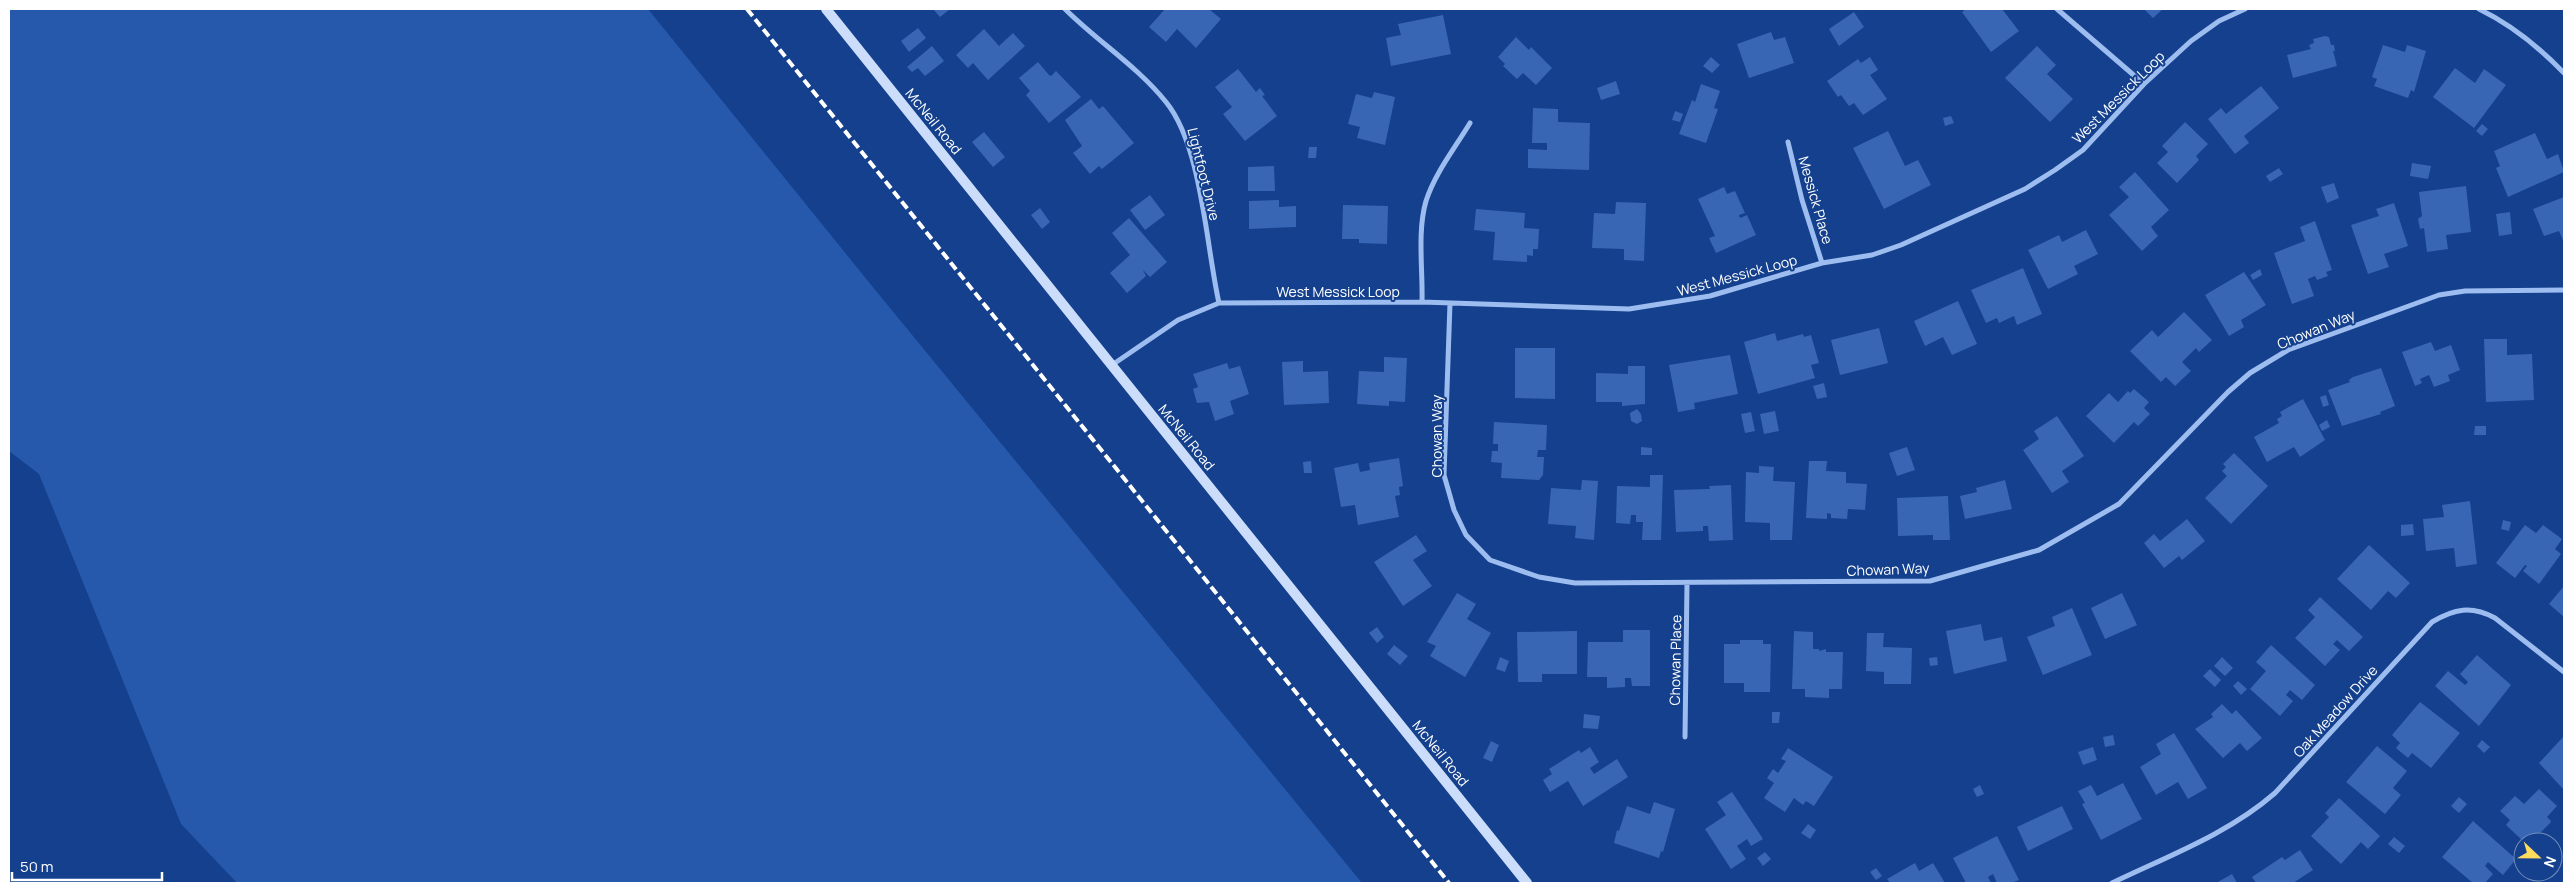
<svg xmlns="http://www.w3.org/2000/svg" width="2573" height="892" font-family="Manrope,sans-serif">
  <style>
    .green { fill: #2658ac }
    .building { fill: #3866b4 }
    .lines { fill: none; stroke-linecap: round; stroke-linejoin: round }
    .minor { stroke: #9dbdf0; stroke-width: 5 }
    .secondary { stroke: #cbddfb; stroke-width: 10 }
    .rail { stroke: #fff; stroke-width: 4; stroke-dasharray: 9 4; stroke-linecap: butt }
    .labels { text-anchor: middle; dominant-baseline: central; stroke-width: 4; stroke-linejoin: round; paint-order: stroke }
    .street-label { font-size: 14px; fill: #fff; stroke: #14408d }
  </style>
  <rect width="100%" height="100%" fill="#14408d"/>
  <path class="green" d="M9 9H648L872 286 1362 883H237L181 824 39 474 9 451Z"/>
  <path class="building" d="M933 9H950L940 17Z
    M1165 9H1209L1221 19 1196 48 1177 29 1166 42 1149 27Z
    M1966 9H2002L2019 31 1991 52 1962 12Z
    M2144 9H2163L2153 18Z
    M1854 12 1864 27 1839 46 1829 29Z
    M1443 15 1451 54 1391 66 1386 38 1401 35 1398 24Z
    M918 28 926 38 909 52 901 41Z
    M984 29 999 46 1013 33 1025 46 988 80 973 63 968 68 956 55Z
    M1771 32 1774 40 1785 37 1794 63 1749 78 1737 44Z
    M2325 36 2329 37 2331 45H2334L2335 51H2333L2337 66 2293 78 2287 55 2311 49 2309 45 2314 43 2313 39Z
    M1516 37 1529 50 1531 47 1552 68 1536 85 1523 73 1517 79 1503 66 1505 64 1498 57Z
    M2383 45 2405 52 2407 45 2426 51 2414 92 2411 90 2408 98 2374 86 2377 79 2372 77Z
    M932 46 944 61 925 76 918 68 912 72 907 67Z
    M2037 46 2056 65 2047 74 2073 99 2050 122 2005 78Z
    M1711 57 1720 65 1712 73 1703 66Z
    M1870 57 1878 70 1870 75 1887 99 1863 115 1854 103 1849 106 1841 95 1838 97 1827 81 1858 59 1861 63Z
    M1038 62 1049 75 1051 76 1056 71 1081 97 1049 123 1026 95 1030 91 1019 78Z
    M2455 68 2475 83 2484 69 2506 85 2474 128 2433 97Z
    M1238 69 1256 92 1260 88 1265 95 1262 96 1277 116 1245 141 1223 114 1232 107 1215 87Z
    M1616 81 1620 94 1601 100 1597 88Z
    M1701 84 1720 91 1714 108 1718 109 1706 143 1679 134 1692 100 1695 102Z
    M2261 86 2279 108 2244 136 2249 143 2235 154 2208 119 2221 108 2226 114Z
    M1374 92 1395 97 1385 145 1357 138 1360 127 1348 124 1356 94 1372 98Z
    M1091 99 1099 109 1103 106 1134 143 1102 169 1099 166 1090 174 1073 153 1082 146 1065 120Z
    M1533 108 1558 109V122L1590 123 1589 170 1528 168V149L1547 150V143H1532Z
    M1675 111 1683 114 1680 122 1672 120Z
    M1951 116 1954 123 1945 126 1943 118Z
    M2185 122 2208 144 2196 156 2199 160 2177 183 2157 163 2168 152 2162 146Z
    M2482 124 2488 129 2482 136 2476 131Z
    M1888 131 1905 166 1918 160 1931 185 1884 209 1853 148Z
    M984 132 1005 157 993 167 972 142Z
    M2535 133 2547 159 2558 154 2564 172 2508 197 2496 168 2500 166 2494 151Z
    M1309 147H1317L1316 158H1308Z
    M2412 163 2431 166 2428 179 2410 176Z
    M1274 166 1275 191H1248V167Z
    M2279 168 2283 174 2270 182 2266 176Z
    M2135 172 2169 210 2151 227 2158 236 2142 251 2109 215 2129 197 2119 187Z
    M2334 183 2339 198 2327 203 2321 187Z
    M2466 186 2471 232 2446 235 2448 249 2427 252 2424 228 2420 229 2418 219 2422 216 2419 192Z
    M1724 187 1727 194 1735 191 1745 213 1739 215 1740 218 1747 215 1756 235 1716 253 1709 238 1715 236 1698 199Z
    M1150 195 1165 215 1145 230 1130 210Z
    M2564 197V243L2559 231 2544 236 2533 209Z
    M1279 200V207L1296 206V227L1249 229V201Z
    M1616 202 1646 203 1644 261 1624 260V249L1592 248 1594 213 1615 214Z
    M2394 203 2408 246 2384 254 2389 267 2368 274 2351 225 2379 216 2376 209Z
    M1343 205 1388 206 1387 244 1359 243V239H1342Z
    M1040 208 1050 222 1042 229 1031 215Z
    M1476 209 1525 213 1524 228 1539 229 1538 249H1533V256L1527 255V262L1493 260 1495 232 1474 230Z
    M2510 212 2512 234 2499 236 2496 214Z
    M1129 218 1167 262 1150 277 1143 270 1146 276 1127 293 1110 273 1130 255 1112 233Z
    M2315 221 2332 270 2326 272 2328 276 2317 280 2315 276 2308 279 2314 296 2292 304 2274 253 2305 241 2300 227Z
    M2086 230 2098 254 2074 266 2078 274 2048 289 2028 250 2059 235 2062 242Z
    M2023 268 2042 314 2017 325 2014 316 1999 323 1997 318 1986 323 1971 290Z
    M2260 269 2262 275 2253 280 2250 275Z
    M2244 272 2266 305 2241 320 2244 327 2229 336 2205 295Z
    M1958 301 1977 344 1952 355 1943 337 1925 346 1914 321Z
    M2184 312 2212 340 2199 352 2196 348 2182 362 2191 371 2175 386 2166 377 2161 382 2130 351 2152 330 2158 337Z
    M1879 328 1888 363 1840 375 1831 340Z
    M1775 333 1777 341 1803 334 1804 337 1811 335 1819 363 1811 365 1815 378 1758 394 1744 342Z
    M2484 339H2507V355L2532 354 2534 400 2486 402Z
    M2431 342 2435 351 2451 345 2460 370 2448 375 2450 381 2434 387 2429 375 2420 379 2422 383 2415 386 2402 352Z
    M1515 348H1555V399L1515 398Z
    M1730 355 1738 394 1694 403 1695 409 1678 412 1669 365Z
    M1384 357 1407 358 1405 402 1389 401V406L1357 404 1359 371 1384 372Z
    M1303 361V372L1328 371 1329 403 1284 405 1282 362Z
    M1227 363 1229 369 1240 366 1249 394 1230 401 1234 414 1215 421 1209 402 1197 403 1193 389 1198 387 1193 374Z
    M1628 366H1645V404L1622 406V402H1596V373L1628 374Z
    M2381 368 2395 406 2380 412 2381 414 2342 426 2328 390 2350 382 2349 380 2353 377Z
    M1824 383 1827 397 1817 399 1813 386Z
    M2134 389 2149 402 2144 408 2150 414 2138 426 2134 422 2114 443 2086 416 2109 393 2118 402 2128 391 2130 393Z
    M2326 395 2329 405 2323 407 2320 397Z
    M2303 399 2325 440 2300 457 2294 447 2267 462 2254 437 2279 423 2277 419 2282 416 2280 412Z
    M1637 409 1641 414 1642 421 1637 424 1631 421 1630 413Z
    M1775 411 1779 431 1764 434 1760 414Z
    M1751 412 1755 431 1745 433 1741 414Z
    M2057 416 2084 456 2062 471 2069 482 2052 493 2023 450 2039 439 2034 431Z
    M2327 420 2330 427 2322 431 2319 425Z
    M1494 422 1547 425 1546 450H1538L1537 457H1544L1543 475 1539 480 1501 478 1502 463 1491 462 1492 451H1498V444H1493Z
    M2475 426H2486V435H2474Z
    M1641 447 1652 448V455H1641Z
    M1907 447 1915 470 1897 476 1889 453Z
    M2234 453 2268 486 2231 524 2205 498 2227 476 2222 471 2226 467 2223 464Z
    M1399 458 1403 486 1399 487 1400 495 1395 496 1399 517 1358 525 1355 505 1341 507 1334 468 1358 463 1360 472 1370 470 1369 463Z
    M1311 461 1312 473H1304L1303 462Z
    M1809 461H1827L1826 471 1846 472V483L1867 484 1865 510 1848 509 1847 519 1831 518V514L1827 513V519L1806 518Z
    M1759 466 1774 467 1773 481 1795 482 1792 540H1770V523L1745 522 1746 472 1759 473Z
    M1650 475H1663L1661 540H1642L1643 522H1636V515H1631L1630 524 1616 523 1617 486 1650 487Z
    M1582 480 1598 481 1594 540 1575 538 1576 526 1548 524 1551 488 1581 490Z
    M2005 480 2012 509 1965 519 1960 496 1977 492 1976 488Z
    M1731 485 1733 540 1709 541 1708 526H1703V531L1676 532 1674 490 1710 489 1709 486Z
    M1948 496 1950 540H1933V535L1898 536 1897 498Z
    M2470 501 2477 564 2456 567 2454 548 2426 551 2423 519 2444 517 2442 505Z
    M2187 519 2205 541 2182 560 2179 556 2164 568 2144 543 2154 534 2160 541Z
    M2503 520 2511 522 2509 531 2501 529Z
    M2413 524 2414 535 2401 536V525Z
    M2525 525 2536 533 2543 525 2562 539 2555 549 2561 554 2539 584 2523 571 2527 566 2525 565 2515 578 2496 563Z
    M1416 535 1427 551 1413 560 1432 586 1403 606 1374 562Z
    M2369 545 2410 583 2396 598 2388 591 2371 610 2337 579Z
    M2564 586V617L2549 604Z
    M1457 593 1476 604 1467 619 1491 633 1465 677 1430 656 1436 646 1427 642Z
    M2122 593 2137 625 2105 639 2091 608Z
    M2320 597 2363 637 2349 651 2337 640 2333 644 2340 650 2325 666 2295 638 2315 617 2308 610Z
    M2072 608 2092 655 2043 675 2027 637 2055 626 2052 617Z
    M1981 624 1984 641 2002 637 2007 661 1954 674 1946 631Z
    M1377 627 1384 637 1377 643 1369 633Z
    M1623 630H1650V686H1632L1631 678H1625V687L1607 688V677H1587L1588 642H1623Z
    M1577 631V674H1542V682H1518L1517 632Z
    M1794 631 1813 632V649H1819V651L1826 649V652H1843L1842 689H1829V698L1805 697V689H1792Z
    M1867 633H1884L1883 647 1912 648 1911 684H1884V672L1866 671Z
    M1740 640H1763V644H1771L1770 692H1744V683H1724V644H1740Z
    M1394 645 1408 656 1400 665 1387 654Z
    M2271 645 2315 685 2302 700 2290 690 2286 695 2293 701 2280 716 2250 689 2266 671 2256 662Z
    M2477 655 2511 685 2479 726 2435 686 2448 671 2465 685 2468 682 2460 674Z
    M1500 657 1509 661 1505 672 1496 669Z
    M1937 657 1938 665 1930 666 1929 658Z
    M2222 657 2233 668 2225 676 2214 666Z
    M2210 669 2221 680 2215 687 2203 676Z
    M2238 681 2247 689 2241 695 2233 686Z
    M2420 702 2460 733 2431 768 2412 753 2408 758 2396 748 2400 743 2392 735Z
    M2222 704 2232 714 2236 710 2262 738 2247 751 2240 743 2223 758 2195 729 2213 717 2211 714Z
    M1772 712H1780L1779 723H1772Z
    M1584 714 1600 716 1598 729 1583 728Z
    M2174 733 2207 788 2188 799 2178 782 2156 795 2140 767 2161 754 2156 744Z
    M2113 735 2115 745 2105 747 2103 737Z
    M2563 737 2564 738V790L2539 763Z
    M2482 740 2490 747 2484 753 2477 746Z
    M1491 741 1499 745 1492 762 1483 758Z
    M2377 746 2407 771 2393 788 2401 795 2385 814 2346 782Z
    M1590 747 1599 762 1590 768 1594 774 1617 759 1628 777 1583 806 1568 781 1550 792 1543 780 1552 774 1549 769 1579 750 1581 753Z
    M2093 747 2097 760 2083 765 2078 752Z
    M1788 748 1833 777 1814 806 1806 801 1803 805 1794 798 1785 812 1764 798 1774 783 1767 778 1773 769 1778 773 1786 761 1781 759Z
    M2123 783 2142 819 2101 840 2082 804 2085 803 2078 791 2091 785 2097 796Z
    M1980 785 1984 794 1977 797 1973 789Z
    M2539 789 2557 806 2547 817 2551 821 2550 823 2531 842H2524L2506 825 2510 820 2500 811 2515 796 2524 804Z
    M1732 792 1763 839 1751 846 1747 839 1737 846 1746 859 1731 869 1705 829 1726 815 1717 802Z
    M2459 797 2467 804 2459 813 2451 806Z
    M2339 798 2380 836 2368 849 2361 842 2341 864 2311 836 2329 817 2325 813Z
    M1654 802 1675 809 1663 852 1661 851 1659 858 1614 843 1617 830 1619 831 1627 806 1650 814Z
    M2062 806 2073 829 2028 851 2017 827Z
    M2473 821 2516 859 2503 875 2488 862 2485 866 2493 874 2485 883H2473L2442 857Z
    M1808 824 1816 830 1810 839 1801 833Z
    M1997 836 2019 880 2011 883H1997L1993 874 1988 877 1991 883H1966L1953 858Z
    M2394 837 2405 846 2399 853 2388 844Z
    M2300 850 2313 870 2293 883H2256L2252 877 2282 857 2285 860Z
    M1765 852 1771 859 1763 866 1757 858Z
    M1915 863 1919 871 1933 863 1945 883H1890L1887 879Z
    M1876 868 1882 876 1876 880 1870 872Z
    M2232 874 2237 883H2216Z"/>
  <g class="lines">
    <path class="minor" d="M1065 9C1097 41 1137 66 1166 102 1202 146 1206 246 1219 303
      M2057 9 2144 84
      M2479 9C2512 25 2539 47 2564 73
      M1788 142 1802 200 1822 263
      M1422 302C1423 270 1417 232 1426 201 1435 173 1455 148 1470 123
      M1450 303 1444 475 1454 510 1466 535 1490 560 1539 577 1575 583 1930 581 2039 550 2119 504 2228 392 2250 373 2288 350 2439 295 2465 291 2564 290
      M1112 365 1178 320 1219 303 1422 302 1629 309 1710 296 1822 263 1872 255 1901 245 2025 189 2055 170 2083 150 2144 84 2191 41 2219 21 2245 9
      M1685 737 1687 583
      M2112 883C2168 856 2228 834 2275 793L2432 622C2454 609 2471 605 2495 618L2564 672"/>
    <path class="secondary" d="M826 9 1527 883"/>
    <path class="rail" d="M747 9 1449 883"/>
  </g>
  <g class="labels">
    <g class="street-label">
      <text transform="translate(2118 97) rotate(-45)">West Messick Loop</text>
      <text transform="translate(934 121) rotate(51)">McNeil Road</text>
      <text transform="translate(1204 174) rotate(76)">Lightfoot Drive</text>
      <text transform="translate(1816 200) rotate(74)">Messick Place</text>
      <text transform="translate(1737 275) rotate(-15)">West Messick Loop</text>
      <text x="1338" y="291">West Messick Loop</text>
      <text transform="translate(2316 329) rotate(-22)">Chowan Way</text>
      <text transform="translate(1436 436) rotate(-90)">Chowan Way</text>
      <text transform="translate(1187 437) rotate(51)">McNeil Road</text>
      <text transform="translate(1888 569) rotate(-2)">Chowan Way</text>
      <text transform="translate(1675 660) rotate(-89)">Chowan Place</text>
      <text transform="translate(2335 711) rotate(-48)">Oak Meadow Drive</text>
      <text transform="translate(1441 753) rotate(51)">McNeil Road</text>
    </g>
  </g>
  <rect width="2573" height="892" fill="none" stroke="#ffffff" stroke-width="20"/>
  <g transform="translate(2538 857) rotate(112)"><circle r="24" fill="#14408d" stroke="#728cbb"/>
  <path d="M0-4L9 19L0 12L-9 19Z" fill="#ffdc5d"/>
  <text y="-8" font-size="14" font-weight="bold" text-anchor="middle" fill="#ffffff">N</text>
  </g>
  <path d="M12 872v8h150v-8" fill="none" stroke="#ffffff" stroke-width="2.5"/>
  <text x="20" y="872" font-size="15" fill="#ffffff" stroke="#14408d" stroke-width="4" paint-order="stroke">50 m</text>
</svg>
